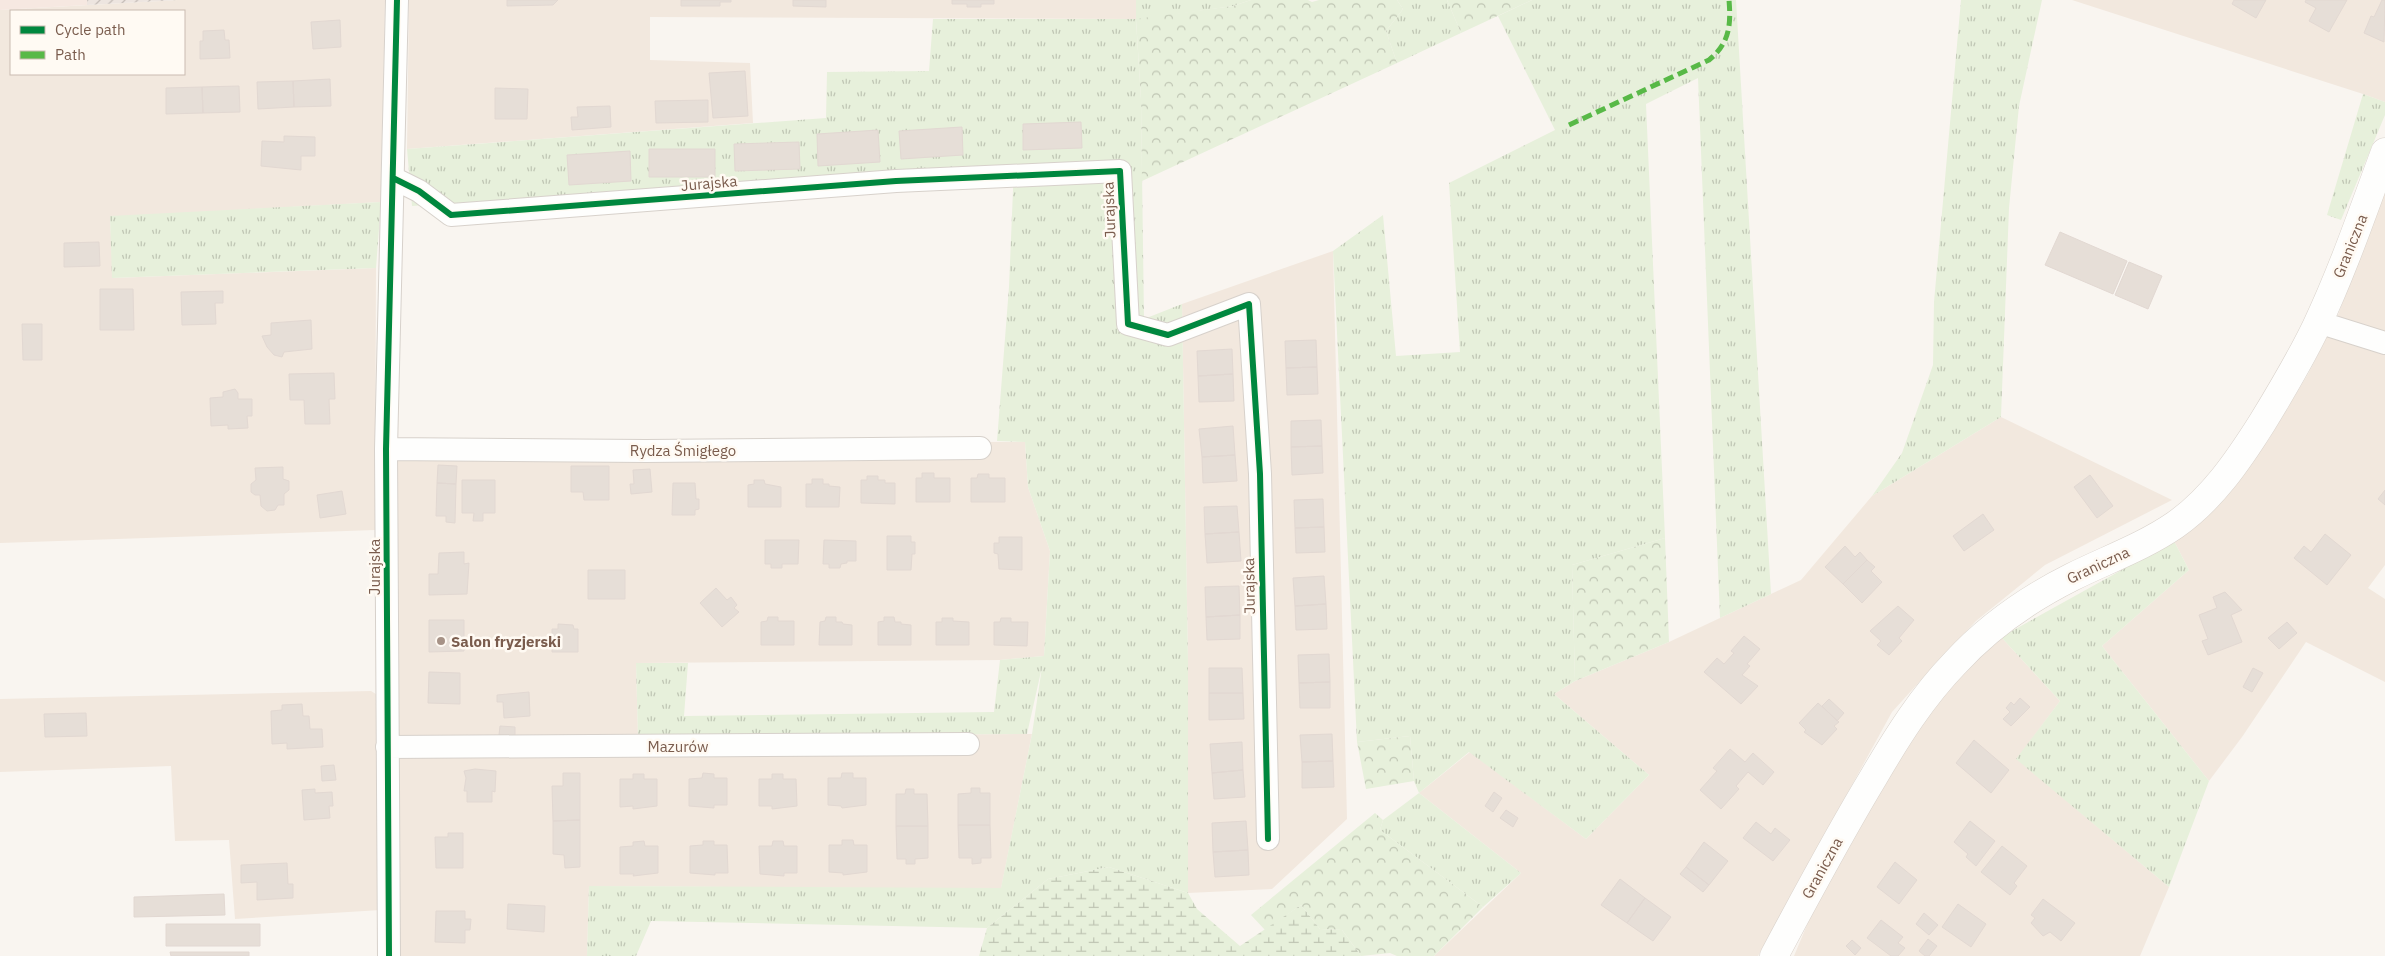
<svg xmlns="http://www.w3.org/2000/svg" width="2385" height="956" font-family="'IBM Plex Sans',sans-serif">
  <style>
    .residential { fill: #f2e8de; fill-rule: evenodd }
    .commercial { fill: #f6e8e1 }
    .industrial { fill: url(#industrial-furrows) }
    .grass { fill: url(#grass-tufts) }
    .forest { fill: url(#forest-crowns) }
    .wetland { fill: url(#wetland-marsh) }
    .building { fill: #e6ded7; stroke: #e2d8d2 }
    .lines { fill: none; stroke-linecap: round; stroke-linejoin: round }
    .street-casing { stroke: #d7d1cb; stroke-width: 24 }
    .secondary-casing { stroke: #d9d2cb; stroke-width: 29 }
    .street { stroke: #fefefd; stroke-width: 22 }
    .secondary { stroke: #fefefd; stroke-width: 28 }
    .quiet { stroke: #58b947; stroke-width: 5; stroke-dasharray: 10 5; stroke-linecap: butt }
    .cycleway-casing { stroke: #fffaf3; stroke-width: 9 }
    .cycleway { stroke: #00873e; stroke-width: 6 }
    .poi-dot { fill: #a69286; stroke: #fffaf3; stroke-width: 2 }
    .labels { text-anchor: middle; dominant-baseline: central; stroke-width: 5; stroke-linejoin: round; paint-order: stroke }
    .street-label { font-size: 15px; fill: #7a5c4d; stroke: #fffaf3 }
    .poi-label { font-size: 15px; font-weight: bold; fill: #7a5c4d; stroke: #fffaf3; text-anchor: start }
  </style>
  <defs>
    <pattern id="industrial-furrows" width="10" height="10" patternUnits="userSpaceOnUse" patternTransform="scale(1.25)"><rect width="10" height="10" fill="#ede5e0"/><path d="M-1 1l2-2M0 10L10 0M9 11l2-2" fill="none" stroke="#c5bdb8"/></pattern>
    <pattern id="grass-tufts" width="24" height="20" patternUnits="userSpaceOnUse" patternTransform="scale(1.25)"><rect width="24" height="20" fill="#e7f0db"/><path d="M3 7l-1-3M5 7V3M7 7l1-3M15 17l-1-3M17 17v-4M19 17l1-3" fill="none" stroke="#c0c6b4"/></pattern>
    <pattern id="forest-crowns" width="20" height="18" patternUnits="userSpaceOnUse" patternTransform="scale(1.25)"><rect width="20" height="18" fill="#e7f0db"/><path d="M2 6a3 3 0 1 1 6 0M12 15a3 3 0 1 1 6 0" fill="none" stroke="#c0c6b4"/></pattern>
    <pattern id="wetland-marsh" width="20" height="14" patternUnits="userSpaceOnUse" patternTransform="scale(1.25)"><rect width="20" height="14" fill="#e7f0db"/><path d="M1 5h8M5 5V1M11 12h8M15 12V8" fill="none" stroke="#c0c6b4"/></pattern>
  </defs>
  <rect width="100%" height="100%" fill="#f9f5f0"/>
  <path class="residential" d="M178 0H385L381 202 110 217 113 278 376 268 375 530 0 543V10ZM11 11H184V74H11Z
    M409 0H1136V19L650 17V60L750 63 753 123 407 149Z
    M2072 0H2385V102L2363 94Z
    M2385 189V565L2368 588 2385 599V682L2306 642 2242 737 2209 781 2102 646 2189 570 2174 541 2224 499 2269 439 2308 374 2338 315Z
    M1333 251 1347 819 1272 889 1188 893V661L1182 304Z
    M2001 417 2172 500 2045 565 1976 621 1941 658 1892 712 1758 956H1434L1521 873 1419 793 1470 752 1586 839 1649 775 1554 694 1575 681 1669 642 1801 580 1872 496Z
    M400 441 1025 442 1028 487 1050 551 1044 656 1000 660 636 663 638 737 1032 734 1001 889 589 886 587 956H396L392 456Z
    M2001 637 2060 701 2017 759 2169 887 2140 956H1794L1832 865 1917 728 1957 680Z
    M371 691 379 696 381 910 235 919 229 840 175 841 171 766 0 772V699Z"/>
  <path class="commercial" d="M0 0H87V5L0 10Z"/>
  <path class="industrial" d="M87 0H178L87 5Z"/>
  <path class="grass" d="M1136 0H1251L1233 6 1136 20 1141 99 1144 319 1182 304 1188 661V893L1109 867 1048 879 987 928 651 921 636 956H587L589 886 1001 888 1032 734 1042 667 1027 734 638 737 636 663H688L684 716 994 712 1000 660 1044 656 1050 551 1028 487 1025 442 997 441 1009 287 1014 166 412 206 407 149 826 118 827 72 929 71 933 19H1136Z
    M1397 0H1447L1461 33 1397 63 1386 31 1403 9Z
    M1532 0H1736L1771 594 1720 618 1698 78 1646 104 1665 538 1572 565 1575 681 1554 694 1649 775 1586 839 1469 752 1419 793 1521 873 1483 907 1380 830 1383 820 1419 793 1414 781 1410 736 1357 742 1333 251 1383 215 1396 356 1460 352 1449 183 1555 130 1498 16Z
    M1961 0H2042L2019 106 2009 208 2001 417 1872 496 1902 453 1933 365 1934 302Z
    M2363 94 2385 102V115L2341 220 2327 215Z
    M381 202 376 268 112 278 110 216Z
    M2174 541 2189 570 2102 646 2209 781 2169 887 2016 759 2060 701 2001 637Z"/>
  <path class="forest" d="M1251 0H1308L1312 2 1319 0H1397L1403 9 1386 31 1397 63 1142 181 1141 99 1136 19 1233 6Z
    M1447 0H1532L1461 33Z
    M1665 538 1669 642 1575 681 1572 565Z
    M1410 736 1414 781 1366 789 1357 742Z
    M1375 813 1383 820 1380 830 1483 907 1434 956H1397L1390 953 1361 956 1342 930 1320 929 1301 905 1265 930 1251 915Z"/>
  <path class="wetland" d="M1109 867 1188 893 1197 909 1240 946 1301 905 1320 929 1342 930 1361 956H979L987 928 1048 879Z"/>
  <path class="building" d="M507 0H558L553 5 507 6Z
    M681 0H731V2H720V6H681Z
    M793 0H826V7L793 6Z
    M952 0H994V4H981V7H967V4H952Z
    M2234 0H2266L2256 18 2232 4Z
    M2306 0H2347L2329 32 2309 21 2316 8 2305 2Z
    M2382 0H2385L2384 42 2364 33 2371 16 2374 17Z
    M340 20 341 47 313 49 311 22Z
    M224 30 225 40H229L230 58 200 59V41H203V31Z
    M745 71 748 116 713 118 709 73Z
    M330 79 331 106 294 107 293 81Z
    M293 81 294 107 258 109 257 82Z
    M239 86 240 112 203 113 202 87Z
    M202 87 203 113 166 114V88Z
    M495 88 528 89 527 119H495Z
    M708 100V122L656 123 655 101Z
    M610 106 611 127 572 130 571 117H578L577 107Z
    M1081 122 1082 148 1023 150V124Z
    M962 127 963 155 901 159 899 131Z
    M878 130 880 162 818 166 817 134Z
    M284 136 315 137V156H301V170L261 166 262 141 284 142Z
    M799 142 800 169 735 171 734 144Z
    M649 149H715V177H649Z
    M630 151 631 181 569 185 567 155Z
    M2060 232 2127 261 2113 294 2045 265Z
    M99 242 100 266 64 267V243Z
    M2129 262 2162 276 2148 309 2115 295Z
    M100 289H133L134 330H100Z
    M223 291V303H215L216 324 182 325 181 292Z
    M311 320 312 349 284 352 282 357 274 355 267 347 262 336 271 335V323Z
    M22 324H42V360H23Z
    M1316 340 1317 367 1286 368 1285 341Z
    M1232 349 1233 374 1198 376 1197 351Z
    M1317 367 1318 394 1287 395 1286 368Z
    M334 373 335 399H329L330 424H305L304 400H290L289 374Z
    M1233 374 1234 401 1199 402 1198 376Z
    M235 389 238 393V399H252V416H247L248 428 228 429V425L211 426 210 398 223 397V392Z
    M1321 420 1322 446 1291 447V421Z
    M1233 426 1235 455 1202 457 1199 429Z
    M1322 446 1323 473 1292 475 1291 447Z
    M1235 455 1237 481 1203 483 1202 457Z
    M438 465 457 466 456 484 437 483Z
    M571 466H609V500H584L583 492H571Z
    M283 467V479L289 481V490L284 494V505H278L275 510 267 511 261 506 260 495H255L251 492V484L256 480 255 468Z
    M650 469 652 492 631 494 630 484H634L633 470Z
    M922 473H934V478H950V502H916V478H922Z
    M978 474H989V478H1005V502H971V478H977Z
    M2090 475 2113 506 2097 518 2074 487Z
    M867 476H878V480H885V483H895V504L861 503V480H867Z
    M812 479H823V484H829V486L840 487 839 507H806V484H812Z
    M462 480H495V513H483V521H473L474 513H462Z
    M754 480H764L765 484 781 487V507H748V485L754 484Z
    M437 483 456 484 455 523 446 522V516H436Z
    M673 483H695L696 499H699V509L695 510V515H672Z
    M2385 490V505L2378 499Z
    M342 491 346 514 320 518 317 495Z
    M1323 499 1324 527 1295 528 1294 500Z
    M1237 506 1239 532 1205 534 1204 507Z
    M1983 514 1994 530 1964 551 1953 536Z
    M1324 527 1325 552 1296 553 1295 528Z
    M1239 532 1241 561 1207 563 1205 534Z
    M2325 534 2351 555 2327 585 2294 558 2304 546 2311 552Z
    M887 536H911V542H915V554H912L911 570H887Z
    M999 537H1022V570L999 569 998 554 994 553V543H999Z
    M765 540H799L798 564H782V568H771V564H765Z
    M824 540 856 541V561H847V563L841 564 840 568H829V564H823Z
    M1845 546 1855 557 1860 552 1867 560 1843 584 1825 567Z
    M464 552V564L469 563 467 594 429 595V574H438L439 553Z
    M1867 560 1875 567 1871 571 1882 582 1862 603 1843 584Z
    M588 570H625V599H588Z
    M1324 576 1326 604 1295 606 1293 578Z
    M1239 586 1240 615 1206 617 1205 587Z
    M716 588 727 600 731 597 737 605 734 608 739 612 722 627 700 603Z
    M2225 592 2242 610 2231 615 2242 642 2208 655 2202 641 2208 639 2199 615 2217 608 2213 597Z
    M1326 604 1327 629 1296 630 1295 606Z
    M1898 606 1914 620 1899 638 1902 641 1889 655 1877 645 1881 641 1870 631Z
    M1240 615V639L1207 640 1206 617Z
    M768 617H778V621H794V645H761V622L767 621Z
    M826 617H836V622H842L843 624 852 625V645H819L820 622 825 621Z
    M884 617H894L895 622H901V624L911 625V645H878V622L884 621Z
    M942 618H953V621L969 622V645H936V622H942Z
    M1001 618H1011V622H1028L1027 646 994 645V622H1000Z
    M429 620H464V651L429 652Z
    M2287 622 2297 633 2279 649 2268 638Z
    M558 624 573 625 574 629H578V652H552V629H558Z
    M1744 636 1760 649 1747 664 1750 666 1742 675 1758 686 1741 704 1704 672 1717 658 1724 664 1734 653 1731 651Z
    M1329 654 1330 682 1299 683 1298 655Z
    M1209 668H1242L1243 693H1209Z
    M2253 668 2263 673 2252 692 2243 687Z
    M429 672 460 673V704L428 703Z
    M1330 682V708H1300L1299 683Z
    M529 692 530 716 504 718 503 702H497V695Z
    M1209 693H1243L1244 719 1209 720Z
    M2020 698 2030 707 2011 726 2003 719 2010 712 2006 708 2011 702 2014 705Z
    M1829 699 1844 713 1837 721 1822 706Z
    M1818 703 1839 722 1834 726 1837 729 1822 745 1804 732 1806 730 1799 723Z
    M302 704 303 716H309L310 729H322L323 747 287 749V743L272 744 271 711 282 710V705Z
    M86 713 87 736 45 737 44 714Z
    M500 726 515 727V736L499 735Z
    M1332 734 1333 761 1302 762 1300 735Z
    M1974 740 2009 770 1991 793 1956 763Z
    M1242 742 1243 770 1212 773 1210 744Z
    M1730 749 1745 762 1753 753 1774 772 1763 785 1748 772 1736 786 1739 789 1721 809 1700 790 1717 771 1713 768Z
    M1333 761 1334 787 1302 788V762Z
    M334 765 336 780 322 781 321 766Z
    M475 769 496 771 495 792 492 791V802H467V791H464L466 778 464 771Z
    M1243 770 1245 797 1214 799 1212 773Z
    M563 773H580V820L553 821 552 786H563Z
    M703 773 714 774V778H727V805H714V808L689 806V779L702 778Z
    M842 773H853V778H866V805L842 808 841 806 828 805V778H841Z
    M633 774H644V779H657V806L633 809V806L620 807V779H633Z
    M772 774H783V779H796L797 806 772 809V806H759V779H772Z
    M971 788H980V793H990V825H958V794L971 793Z
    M315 789V793L332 792 333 806H329L330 818 304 820 302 790Z
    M906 789H914V794H927L928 826H896V794H905Z
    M1494 792 1502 798 1493 812 1485 806Z
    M1506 810 1518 818 1513 827 1500 818Z
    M580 820V867L565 868 564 855 553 854V821Z
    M1246 821 1248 850 1213 852 1212 823Z
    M1970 821 1995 841 1976 866 1966 857 1968 854 1954 842Z
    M1756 822 1771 834 1775 828 1790 840 1773 861 1743 838Z
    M958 825H990L991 858H981V863L972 864V858H959Z
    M896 826H928V858L915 859V864H906V859H897Z
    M448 833H463V868H436L435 837H448Z
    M842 840H853L854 845H867V872L843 875V873L829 872V845H842Z
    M644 841 645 846H658V873L633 876 634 874H620V847L633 846V842Z
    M703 841H714V845H727L728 873H715V875L690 873V846L703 845Z
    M773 841H783L784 846H797V873H784V876L760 874 759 846H772Z
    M1704 842 1728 861 1709 885 1686 867Z
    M2002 846 2027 866 2014 883 2017 886 2010 895 1981 872Z
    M1248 850 1249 875 1215 877 1213 852Z
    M1895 862 1917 880 1899 904 1877 887Z
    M287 863 288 884H293V898L257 900V882L241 883V865Z
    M1686 867 1709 885 1703 892 1680 874Z
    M1620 879 1645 898 1627 923 1601 905Z
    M224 894 225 915 134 917V897Z
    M1645 898 1671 917 1653 941 1627 923Z
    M2043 899 2075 923 2061 941 2050 932 2043 936 2031 923 2035 918 2031 915Z
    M508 904 545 906 544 932 507 929Z
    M1958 904 1986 924 1971 947 1942 927Z
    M436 911H465V919H471L470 930H465V943L435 942Z
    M1924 913 1938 925 1929 935 1916 924Z
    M1881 920 1903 937 1898 943 1905 948 1898 956H1891L1867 938Z
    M166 924H260V946H166Z
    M1928 939 1937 946 1929 956H1925L1919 951Z
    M1852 940 1861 948 1855 955 1846 946Z
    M170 952H249V956H171Z"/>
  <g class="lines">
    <defs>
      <path id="street" d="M393 178 419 191 451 215 896 181 1120 171 1128 324 1168 335 1249 304 1260 474 1268 839
        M2318 322 2385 343
        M386 449 646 451 980 448
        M387 747 968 744
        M389 956 386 449 397 0"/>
      <path id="secondary" d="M1774 956C1806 896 1838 836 1873 778 1897 737 1922 697 1955 663 1988 627 2028 599 2072 577 2106 560 2143 547 2175 525 2212 499 2238 461 2262 423 2281 392 2300 360 2316 327 2343 270 2363 211 2385 152"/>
    </defs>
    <use href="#street" class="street-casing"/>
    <use href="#secondary" class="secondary-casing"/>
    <use href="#street" class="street"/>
    <use href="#secondary" class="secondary"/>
    <path class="quiet" d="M1569 125 1709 60C1730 43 1731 24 1729 0"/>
    <defs>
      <path id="cycleway" d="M393 178 419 191 451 215 896 181 1120 171 1128 324 1168 335 1249 304 1260 474 1268 839
        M389 956 386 449 397 0"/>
    </defs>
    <use href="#cycleway" class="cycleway-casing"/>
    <use href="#cycleway" class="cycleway"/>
  </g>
  <circle class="poi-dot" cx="441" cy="641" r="5"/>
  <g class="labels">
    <g class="street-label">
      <text transform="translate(709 183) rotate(-5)">Jurajska</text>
      <text transform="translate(1109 210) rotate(-92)">Jurajska</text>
      <text transform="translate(2350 246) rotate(-68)">Graniczna</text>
      <text x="683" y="450">Rydza Śmigłego</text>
      <text transform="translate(2098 565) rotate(-25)">Graniczna</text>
      <text transform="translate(374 567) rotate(-90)">Jurajska</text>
      <text transform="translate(1249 586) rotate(-91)">Jurajska</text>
      <text x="678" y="746">Mazurów</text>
      <text transform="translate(1822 868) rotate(-61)">Graniczna</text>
    </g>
    <g class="poi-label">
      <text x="451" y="641">Salon fryzjerski</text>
    </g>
  </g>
  <rect x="10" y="10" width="175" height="65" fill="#fffaf3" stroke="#cabbb1"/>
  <rect x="20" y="26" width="25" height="8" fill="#00873e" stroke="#cabbb1"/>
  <text x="55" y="35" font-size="15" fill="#7a5c4d">Cycle path</text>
  <rect x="20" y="51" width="25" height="8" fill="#58b947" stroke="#cabbb1"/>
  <text x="55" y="60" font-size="15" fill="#7a5c4d">Path</text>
</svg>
